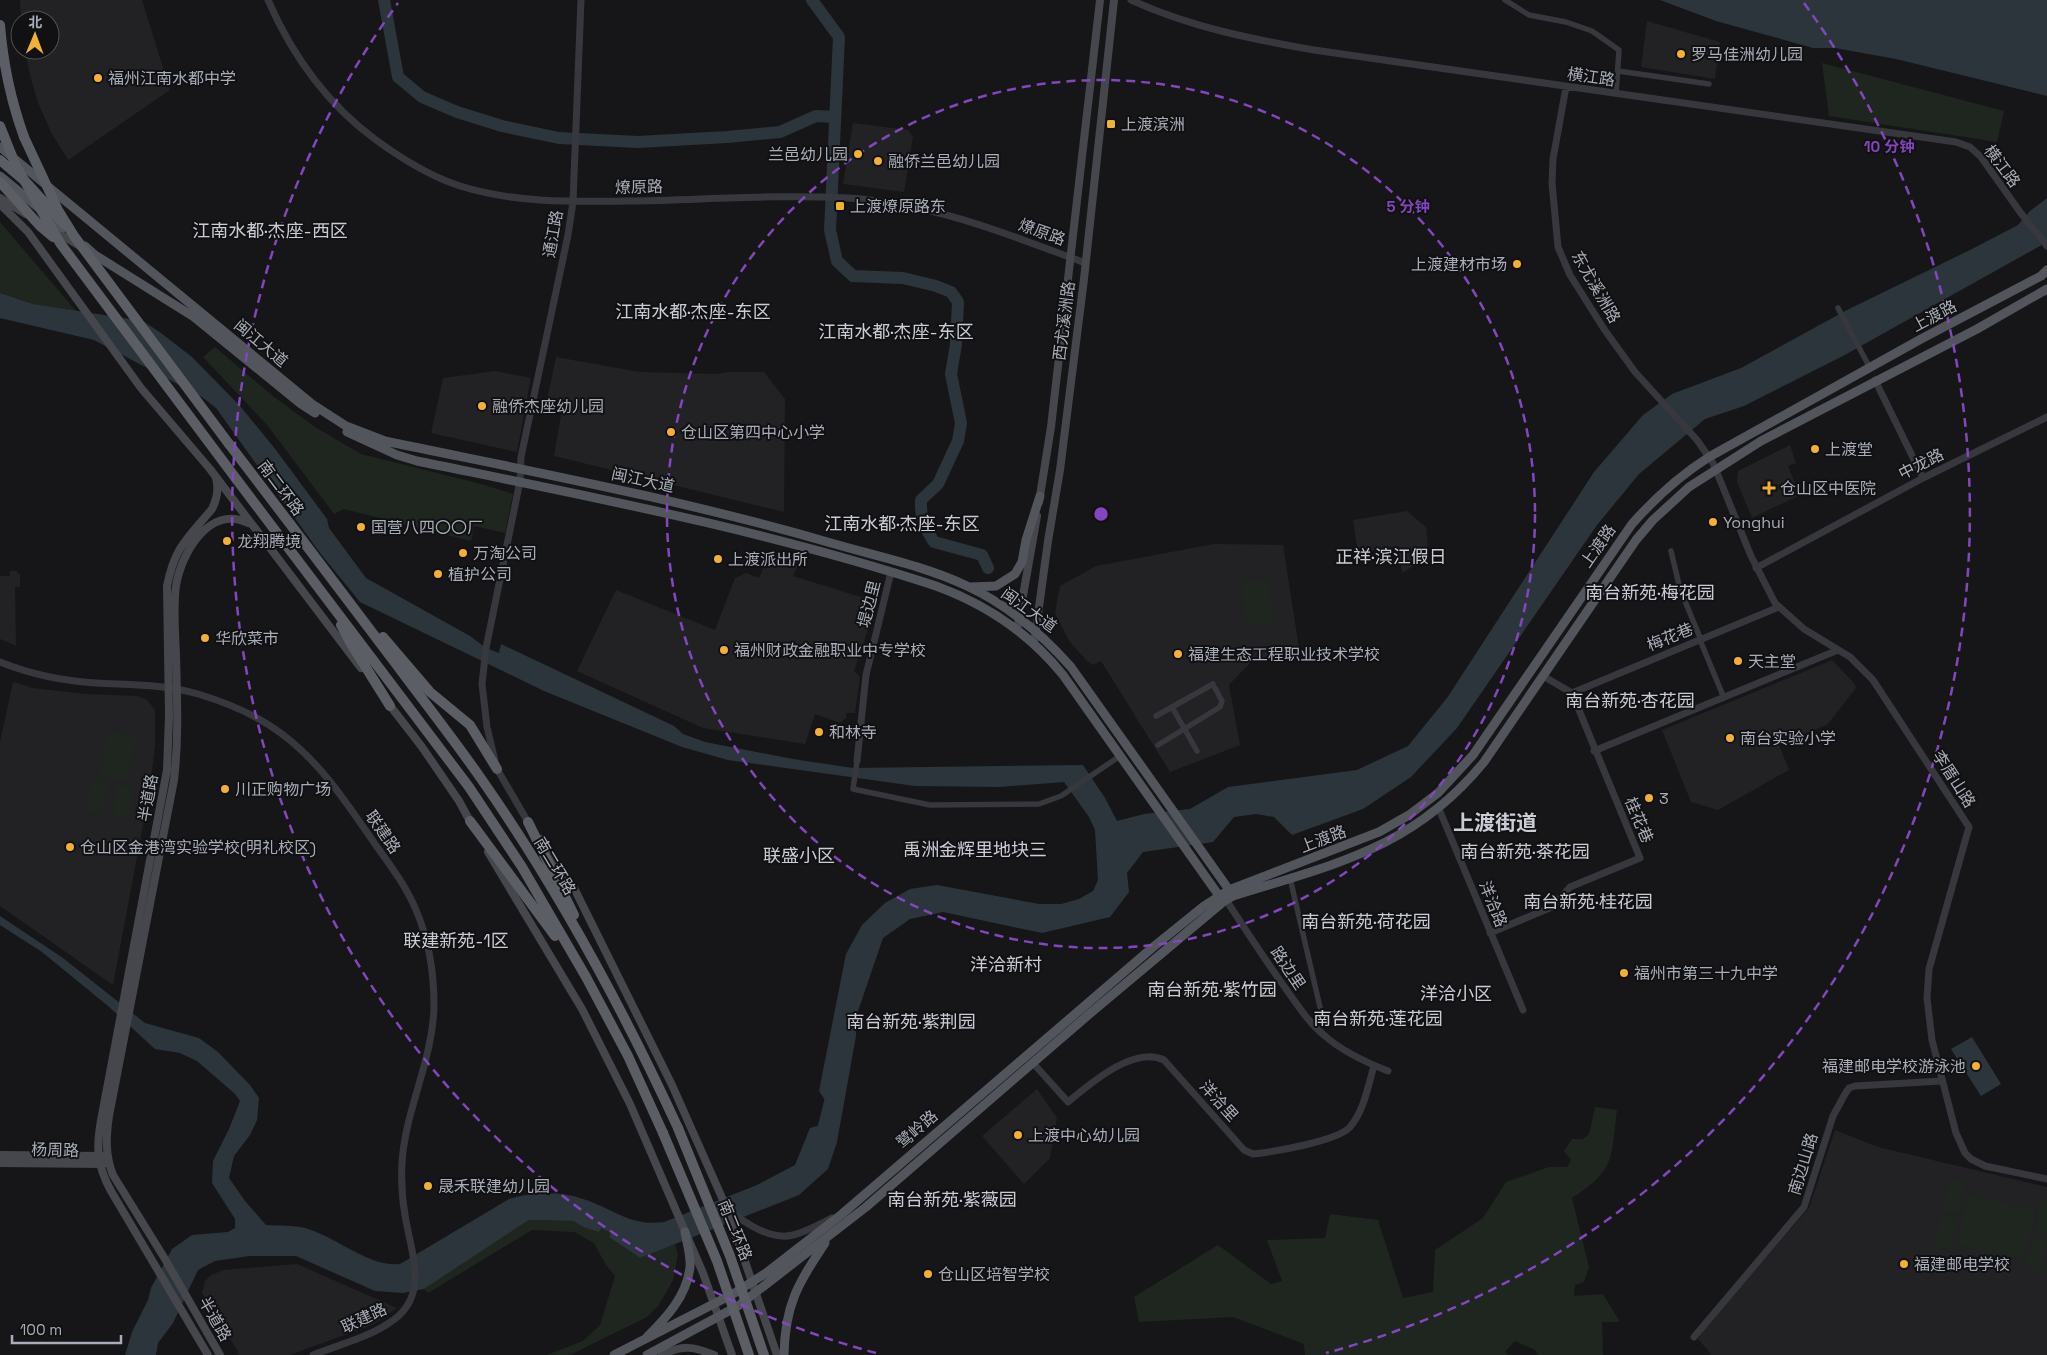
<svg xmlns="http://www.w3.org/2000/svg" width="2047" height="1355" font-family="'Space Grotesk','Noto Sans SC',sans-serif">
  <style>
    .built { fill: #222225 }
    .green { fill: #1e261f }
    .water { fill: #2c353c }
    .lines { fill: none; stroke-linecap: round; stroke-linejoin: round }
    .river { stroke: #2c353c; stroke-width: 12 }
    .minor { stroke: #37383d; stroke-width: 5.5 }
    .tertiary { stroke: #37383d; stroke-width: 7 }
    .secondary { stroke: #45474d; stroke-width: 8 }
    .primary { stroke: #53555c; stroke-width: 9 }
    .trunk { stroke: #5b5e65; stroke-width: 10 }
    .trunk-bridge { stroke: #5b5e65; stroke-width: 10 }
    .ring { fill: none; stroke: #8446be; stroke-width: 2.5; stroke-dasharray: 9 6 }
    .poi-dot { fill: #f2b134; stroke: #111113; stroke-width: 2 }
    .labels { text-anchor: middle; dominant-baseline: central; stroke-width: 4; stroke-linejoin: round; paint-order: stroke }
    .poi-label { font-size: 16px; fill: #a8adb8; stroke: #111113; text-anchor: start }
    .street-label { font-size: 16px; fill: #a8adb8; stroke: #111113 }
    .neighbourhood-label { font-size: 18px; fill: #c9ccd4; stroke: #111113 }
    .district-label { font-size: 21px; font-weight: bold; fill: #c9ccd4; stroke: #111113 }
    .centre { fill: #8446be; stroke: #111113; stroke-width: 2.5 }
    .ring-label { font-size: 15px; text-anchor: middle; font-weight: bold; fill: #8446be; stroke: #111113; stroke-width: 4; stroke-linejoin: round; paint-order: stroke }
  </style>
  <rect width="100%" height="100%" fill="#161618"/>
  <path class="built" d="M20 0H142L170 90 68 160 52 134 38 103 29 71 25 50H50V20H21Z
    M1647 21 1720 42 1715 79 1641 67Z
    M853 123 908 130 913 137 904 192 843 184Z
    M556 357 640 372 717 374 728 372H764L785 399 784 512 554 456 562 409 546 405Z
    M495 371 531 378 517 452 431 433 443 378Z
    M1790 445 1796 463 1788 466 1800 495 1752 518 1737 482 1738 471Z
    M1407 511 1426 527 1429 557 1402 573 1398 546 1358 553 1353 520Z
    M1214 544 1283 545 1299 648 1252 661 1229 685 1240 745 1170 772 1101 661 1093 665 1087 661 1069 641 1055 613 1060 586 1096 566Z
    M769 554 798 565 793 576 877 602 854 671 860 677 855 713H846V718L840 723 815 714 805 744 703 728 577 671 616 590 715 630 735 578 746 573 759 578Z
    M10 571H16L20 575V587H15L16 646 0 639V576H10Z
    M1832 660 1854 683 1856 688 1828 724 1779 745 1789 770 1718 810 1691 802 1662 730Z
    M13 682 33 688 85 694 138 696 147 700 155 710V746L150 788 113 985 0 906V742Z
    M1037 1089 1057 1118 1050 1158 1024 1184 982 1136Z
    M1835 1130 1878 1147 2047 1187V1355H1712L1698 1339 1711 1320 1809 1208Z
    M297 1264 397 1308 374 1324 290 1355H240L202 1293 205 1281 211 1275 224 1270Z"/>
  <path class="green" d="M1822 63 2004 111 1997 142 1829 116Z
    M0 222 76 311 33 304 0 293Z
    M215 347 273 396 315 427 361 454 481 484 513 494 505 533 474 526 471 541 344 509 334 514 267 425 203 357Z
    M1268 578 1274 624 1247 627 1241 582Z
    M108 731 136 736 127 782 100 777Z
    M91 780 108 783 102 814 86 811Z
    M117 785 134 788 128 819 112 815Z
    M1595 1107 1617 1110C1611 1158 1616 1170 1572 1198L1589 1267 1584 1282 1575 1285 1574 1296 1603 1294 1620 1322H1602L1603 1355H1539L1535 1350 1515 1341 1505 1352 1509 1355H1305L1304 1344 1233 1317 1139 1322 1134 1297 1218 1245 1271 1284 1282 1281 1267 1240 1325 1238 1330 1214 1378 1220 1403 1298 1433 1292 1435 1250 1483 1218 1506 1182 1549 1167H1567L1571 1160 1564 1151 1572 1139H1583L1589 1134Z
    M1950 1179 1966 1183 1958 1214 1942 1210Z
    M1969 1194 2036 1211 2023 1260 1956 1244Z
    M2041 1200 2047 1202V1234L2034 1231Z
    M1941 1215 1957 1219 1950 1250 1934 1245Z
    M529 1220 573 1221 583 1227 601 1228 611 1233 609 1237 640 1258 675 1244 678 1254 673 1280 659 1305 647 1317 570 1355H547L583 1341 600 1325 615 1276 606 1265 594 1243 574 1232 532 1230 428 1293 424 1289Z
    M2033 1238 2047 1241 2041 1272 2025 1268Z"/>
  <path class="water" d="M1660 0H2047V96L1896 59 1835 48H1813L1716 21Z
    M2047 198V242L1843 356 1744 406 1705 419 1639 474 1597 525 1457 728 1411 777 1363 809 1292 835 1274 817 1256 814 1234 817 1213 842 1143 852 1127 873 1129 892 1110 917 1042 933 943 912 910 919 883 938 856 1017V1036L837 1142 828 1169 799 1195 640 1258 609 1237 611 1233 601 1228 599 1232 583 1227 573 1221 529 1220 424 1289 403 1293 375 1291 296 1256H249L215 1261 198 1270 173 1323 158 1343 156 1355H125L132 1332 148 1300 151 1288 172 1249 192 1235 228 1232 235 1228V1219L212 1183 213 1161 229 1129 240 1101 235 1094 197 1061 180 1053 155 1049 108 1006 42 952 0 925V916L63 958 145 1023 199 1038 218 1052 250 1085 259 1098 257 1120 250 1135 234 1156 229 1178 245 1201 266 1225C278 1226 293 1225 305 1228 335 1236 370 1268 400 1264L509 1199C532 1192 559 1191 583 1199 612 1208 631 1227 664 1222L757 1185 795 1165 810 1128 831 1122 833 1112 819 1091 846 954 862 925 885 903 910 889 937 885 1039 904H1061L1079 899 1093 891 1098 880 1095 830 1089 817 1064 782 999 787 915 786 728 760 682 747 544 691 360 602 320 553 216 408 202 397 94 340 0 318V293L33 304 143 321 161 333 192 357 240 406 276 450 327 519 329 528 366 578 470 636 486 648 499 653 501 644 674 726 683 734 705 742 793 759 853 768 1083 765 1105 798 1117 821 1144 814 1190 809 1228 787 1357 770 1408 746 1447 698 1594 472 1643 415 1672 394 1741 368 1847 310 1972 249 2018 225 2030 211Z
    M1972 1037 2001 1084 1981 1096 1951 1049Z"/>
  <g class="lines">
    <path class="river" d="M384 0 398 77 422 97 457 112 502 126 559 138 638 142 727 137 780 132 816 116 835 117
      M812 0 839 37 830 230 837 261 853 276 903 278 936 286 951 292 958 302 956 344 951 374 961 423 958 441 938 484 921 500C920 517 925 528 934 542L982 555 988 568
      M821 1138 833 1090"/>
    <path class="minor" d="M1505 0 1529 15 1566 22 1592 31 1619 50 1616 94
      M1618 71 1709 84
      M1838 308 1870 368
      M1671 551 1680 589 1701 640
      M1700 640 1724 698
      M1172 707 1197 751
      M1156 716 1213 684
      M1158 745 1220 707 1222 701 1215 688
      M857 761 853 789 930 805 1039 804 1061 796 1120 756
      M1290 878 1320 1007"/>
    <path class="tertiary" d="M268 0C292 55 327 104 376 140 402 159 429 176 460 186 515 203 571 202 628 201 701 200 775 194 848 198 931 203 1008 234 1085 263
      M1131 0C1190 27 1251 39 1314 50L1956 142 1970 147 1981 157 2020 212 2047 246
      M1566 87 1553 159 1552 183 1558 247 1570 275 1604 329 1635 372 1697 440 1713 463 1751 556 1775 603 1804 629 1850 657 1873 680 1969 827 1929 969 1927 998 1932 1040 1956 1133 1965 1153 1971 1159 1985 1166 2047 1179
      M1875 380 1923 478
      M1756 568 1923 478 2047 417
      M0 662C30 674 63 681 96 683 131 685 164 684 198 694 228 703 257 715 282 734 322 764 347 804 375 844 390 865 406 886 416 910 429 940 434 974 434 1006 433 1060 405 1110 402 1163 401 1181 402 1198 405 1215 411 1254 431 1297 389 1323 367 1338 338 1345 313 1355
      M1572 693 1779 607
      M1594 751 1838 650
      M857 761 866 675 891 572
      M1439 809 1523 1010
      M528 822 497 769 487 727 482 684 486 648 520 481 521 457 568 235 573 202 581 0
      M1226 900C1246 930 1265 960 1286 989 1298 1006 1309 1023 1325 1036 1343 1052 1365 1062 1388 1071
      M1490 933 1552 907 1570 887 1640 858 1572 693 1543 676
      M1033 1063 1068 1102C1090 1084 1134 1045 1164 1060L1244 1150 1253 1154C1273 1152 1338 1141 1350 1127 1364 1111 1368 1086 1374 1066
      M727 1209C744 1222 770 1241 793 1235 806 1232 820 1224 832 1218
      M1694 1337 1804 1207 1833 1116 1845 1094 1849 1088 1855 1086 1942 1081"/>
    <path class="secondary" d="M0 198 26 214
      M0 204 28 232 141 388 210 469 361 668
      M53 230 80 246
      M1039 502 1051 427 1100 0
      M1017 630 1037 516
      M1034 644 1048 541 1060 470 1084 279 1114 0
      M388 703 422 747 459 801 472 825
      M541 839 575 890 672 1085 727 1209 777 1355
      M488 852 582 1009 630 1104 703 1273 732 1355
      M0 1155 103 1156
      M0 1163 103 1164
      M208 1355 111 1191C96 1164 96 1145 102 1115L167 770 169 716 167 586C175 546 188 538 212 509 217 499 219 489 216 478
      M220 1355 165 1259 113 1175C105 1155 106 1137 109 1116L174 780C179 738 177 696 176 654 175 632 173 608 176 586 181 554 209 504 248 523
      M662 1355C682 1345 693 1346 714 1355"/>
    <path class="primary" d="M0 147 312 404 346 426 385 441C534 472 684 500 831 543 876 556 925 566 967 586 1008 605 1042 634 1071 667L1232 894
      M0 176 63 228
      M85 246 95 255 194 317 301 404 315 413
      M347 432 397 455 417 461C592 497 765 530 936 586 985 604 1030 634 1063 675L1222 900
      M971 587 996 586 1015 574 1022 562 1026 540 1040 496
      M647 1337C666 1318 687 1296 690 1267 691 1256 687 1243 685 1232
      M614 1355 733 1294 766 1273 842 1214 1152 948 1204 906 1229 890 1379 832 1409 815 1438 793 1473 755 1632 524C1655 498 1679 476 1709 457L1921 339 2041 276 2047 270
      M647 1355 738 1306 866 1207 1087 1016 1223 902 1233 896C1334 864 1413 849 1484 762L1636 540 1653 520 1689 487 1761 441 1977 329 2047 289
      M784 1355C785 1304 798 1284 825 1243"/>
    <path class="trunk" d="M0 25C3 63 11 101 24 137
      M0 160 26 182 64 224
      M229 444C285 517 341 591 396 664 425 703 455 741 482 780 558 889 622 1007 678 1128
      M237 480 469 787 522 867 586 977 628 1056 663 1133
      M341 625 350 642 390 706
      M383 637 430 692 470 725 497 769
      M470 821 555 936
      M528 822 574 915"/>
    <path class="trunk-bridge" d="M0 126 16 166 60 243 237 480
      M24 137 58 210 74 236 229 444
      M0 182 40 226 53 237
      M678 1128 730 1256 764 1355
      M663 1133 717 1261 749 1355"/>
  </g>
  <g class="ring">
    <circle cx="1101" cy="514" r="434"/>
    <path d="M876 1353A869 869 0 0 1 398 3M1804 3A869 869 0 0 1 1326 1353"/>
  </g>
  <g class="poi-dot">
    <circle cx="1681" cy="54" r="5"/>
    <circle cx="98" cy="78" r="5"/>
    <rect x="1106" y="119" width="10" height="10" rx="2.5"/>
    <circle cx="858" cy="154" r="5"/>
    <circle cx="878" cy="161" r="5"/>
    <rect x="835" y="201" width="10" height="10" rx="2.5"/>
    <circle cx="1517" cy="264" r="5"/>
    <circle cx="482" cy="406" r="5"/>
    <circle cx="671" cy="432" r="5"/>
    <circle cx="1815" cy="449" r="5"/>
    <path d="M1766.5 480.5h5v5h5v5h-5v5h-5v-5h-5v-5h5z"/>
    <circle cx="1713" cy="522" r="5"/>
    <circle cx="361" cy="527" r="5"/>
    <circle cx="227" cy="541" r="5"/>
    <circle cx="463" cy="553" r="5"/>
    <circle cx="718" cy="559" r="5"/>
    <circle cx="438" cy="574" r="5"/>
    <circle cx="205" cy="638" r="5"/>
    <circle cx="724" cy="650" r="5"/>
    <circle cx="1178" cy="654" r="5"/>
    <circle cx="1738" cy="661" r="5"/>
    <circle cx="819" cy="732" r="5"/>
    <circle cx="1730" cy="738" r="5"/>
    <circle cx="225" cy="789" r="5"/>
    <circle cx="1649" cy="798" r="5"/>
    <circle cx="70" cy="847" r="5"/>
    <circle cx="1624" cy="973" r="5"/>
    <circle cx="1976" cy="1066" r="5"/>
    <circle cx="1018" cy="1135" r="5"/>
    <circle cx="428" cy="1186" r="5"/>
    <circle cx="1904" cy="1264" r="5"/>
    <circle cx="928" cy="1274" r="5"/>
  </g>
  <g class="labels">
    <g class="poi-label">
      <text x="1691" y="54">罗马佳洲幼儿园</text>
      <text x="108" y="78">福州江南水都中学</text>
      <text x="1121" y="124">上渡滨洲</text>
      <text x="848" y="154" text-anchor="end">兰邑幼儿园</text>
      <text x="888" y="161">融侨兰邑幼儿园</text>
      <text x="850" y="206">上渡燎原路东</text>
      <text x="1507" y="264" text-anchor="end">上渡建材市场</text>
      <text x="492" y="406">融侨杰座幼儿园</text>
      <text x="681" y="432">仓山区第四中心小学</text>
      <text x="1825" y="449">上渡堂</text>
      <text x="1780" y="488">仓山区中医院</text>
      <text x="1723" y="522">Yonghui</text>
      <text x="371" y="527">国营八四〇〇厂</text>
      <text x="237" y="541">龙翔腾境</text>
      <text x="473" y="553">万淘公司</text>
      <text x="728" y="559">上渡派出所</text>
      <text x="448" y="574">植护公司</text>
      <text x="215" y="638">华欣菜市</text>
      <text x="734" y="650">福州财政金融职业中专学校</text>
      <text x="1188" y="654">福建生态工程职业技术学校</text>
      <text x="1748" y="661">天主堂</text>
      <text x="829" y="732">和林寺</text>
      <text x="1740" y="738">南台实验小学</text>
      <text x="235" y="789">川正购物广场</text>
      <text x="1659" y="798">3</text>
      <text x="80" y="847">仓山区金港湾实验学校(明礼校区)</text>
      <text x="1634" y="973">福州市第三十九中学</text>
      <text x="1966" y="1066" text-anchor="end">福建邮电学校游泳池</text>
      <text x="1028" y="1135">上渡中心幼儿园</text>
      <text x="438" y="1186">晟禾联建幼儿园</text>
      <text x="1914" y="1264">福建邮电学校</text>
      <text x="938" y="1274">仓山区培智学校</text>
    </g>
    <g class="street-label">
      <text transform="translate(1591 77) rotate(8)">横江路</text>
      <text transform="translate(2002 166) rotate(53)">横江路</text>
      <text transform="translate(639 187) rotate(-1)">燎原路</text>
      <text transform="translate(1042 232) rotate(20)">燎原路</text>
      <text transform="translate(553 234) rotate(-80)">通江路</text>
      <text transform="translate(1596 287) rotate(60)">东尤溪洲路</text>
      <text transform="translate(1934 316) rotate(-28)">上渡路</text>
      <text transform="translate(1064 321) rotate(-83)">西尤溪洲路</text>
      <text transform="translate(261 343) rotate(40)">闽江大道</text>
      <text transform="translate(1921 464) rotate(-27)">中龙路</text>
      <text transform="translate(643 480) rotate(12)">闽江大道</text>
      <text transform="translate(281 488) rotate(53)">南二环路</text>
      <text transform="translate(1598 546) rotate(-55)">上渡路</text>
      <text transform="translate(869 604) rotate(-76)">堤边里</text>
      <text transform="translate(1029 610) rotate(36)">闽江大道</text>
      <text transform="translate(1670 637) rotate(-22)">梅花巷</text>
      <text transform="translate(1954 779) rotate(57)">李厝山路</text>
      <text transform="translate(148 798) rotate(-80)">半道路</text>
      <text transform="translate(1639 820) rotate(67)">桂花巷</text>
      <text transform="translate(383 832) rotate(55)">联建路</text>
      <text transform="translate(1323 839) rotate(-21)">上渡路</text>
      <text transform="translate(555 866) rotate(59)">南二环路</text>
      <text transform="translate(1493 904) rotate(68)">洋洽路</text>
      <text transform="translate(1288 968) rotate(56)">路边里</text>
      <text transform="translate(1219 1101) rotate(48)">洋洽里</text>
      <text transform="translate(917 1129) rotate(-41)">鹭岭路</text>
      <text transform="translate(55 1150) rotate(1)">杨周路</text>
      <text transform="translate(1803 1164) rotate(-73)">南边山路</text>
      <text transform="translate(735 1230) rotate(68)">南二环路</text>
      <text transform="translate(364 1318) rotate(-25)">联建路</text>
      <text transform="translate(215 1319) rotate(60)">半道路</text>
    </g>
    <g class="neighbourhood-label">
      <text x="270" y="230">江南水都·杰座-西区</text>
      <text x="693" y="311">江南水都·杰座-东区</text>
      <text x="896" y="331">江南水都·杰座-东区</text>
      <text x="902" y="523">江南水都·杰座-东区</text>
      <text x="1391" y="556">正祥·滨江假日</text>
      <text x="1650" y="592">南台新苑·梅花园</text>
      <text x="1630" y="700">南台新苑·杏花园</text>
      <text x="975" y="849">禹洲金辉里地块三</text>
      <text x="1525" y="851">南台新苑·茶花园</text>
      <text x="799" y="855">联盛小区</text>
      <text x="1588" y="901">南台新苑·桂花园</text>
      <text x="1366" y="921">南台新苑·荷花园</text>
      <text x="456" y="940">联建新苑-1区</text>
      <text x="1006" y="964">洋洽新村</text>
      <text x="1212" y="989">南台新苑·紫竹园</text>
      <text x="1456" y="993">洋洽小区</text>
      <text x="1378" y="1018">南台新苑·莲花园</text>
      <text x="911" y="1021">南台新苑·紫荆园</text>
      <text x="952" y="1199">南台新苑·紫薇园</text>
    </g>
    <g class="district-label">
      <text x="1495" y="822">上渡街道</text>
    </g>
  </g>
  <circle cx="1101" cy="514" r="8" class="centre"/>
  <g class="ring-label">
    <text x="1889" y="152">10 分钟</text>
    <text x="1408" y="212">5 分钟</text>
  </g>
  <g transform="translate(35 35) rotate(1)"><circle r="24" fill="#111113" stroke="#4d4f55"/>
  <path d="M0-4L9 19L0 12L-9 19Z" fill="#f2b134"/>
  <text y="-8" font-size="14" font-weight="bold" text-anchor="middle" fill="#a8adb8">北</text>
  </g>
  <path d="M12 1335v8h109v-8" fill="none" stroke="#a8adb8" stroke-width="2.5"/>
  <text x="20" y="1335" font-size="15" fill="#a8adb8" stroke="#111113" stroke-width="4" paint-order="stroke">100 m</text>
</svg>
